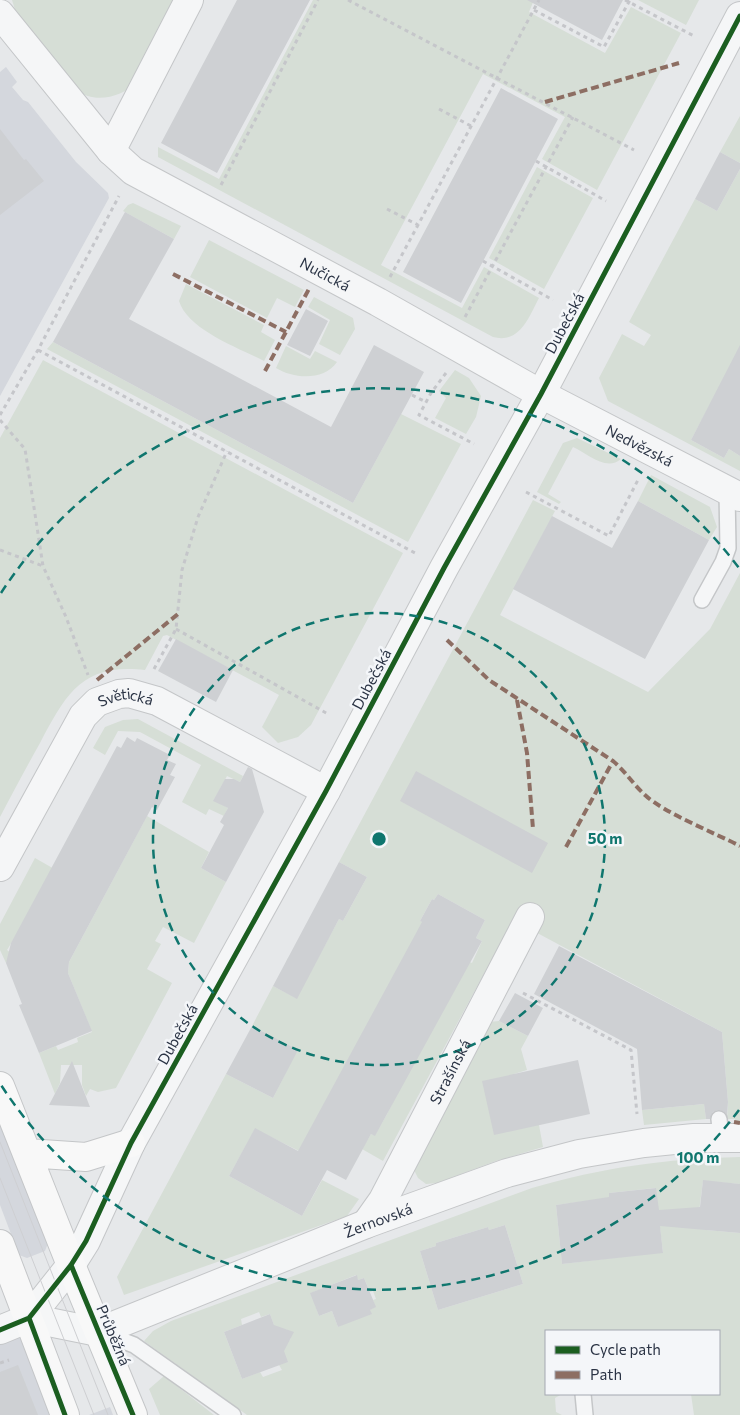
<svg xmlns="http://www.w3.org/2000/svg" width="740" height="1415" font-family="Commissioner,sans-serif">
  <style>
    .built { fill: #d4d7dd }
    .green { fill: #d6ded6; fill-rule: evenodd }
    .building { fill: #ced0d3 }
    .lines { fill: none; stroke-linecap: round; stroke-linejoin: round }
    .lane-casing { stroke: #c4c6c8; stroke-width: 18 }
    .street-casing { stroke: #c4c6c8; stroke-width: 30 }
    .secondary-casing { stroke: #c4c6c8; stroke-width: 30 }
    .path { stroke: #c5c6ca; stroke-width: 3; stroke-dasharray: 4 4; stroke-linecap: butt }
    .lane { stroke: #f5f6f7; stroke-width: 15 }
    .street { stroke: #f5f6f7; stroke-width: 28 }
    .secondary { stroke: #f8f8f8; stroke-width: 28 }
    .tram { stroke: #cecfd2; stroke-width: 1 }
    .quiet { stroke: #8d6e63; stroke-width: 4; stroke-dasharray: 8 4; stroke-linecap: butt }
    .cycleway-casing { stroke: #f4f6f9; stroke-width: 8 }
    .cycleway { stroke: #1b5e20; stroke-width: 5 }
    .ring { fill: none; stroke: #0f766e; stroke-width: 2.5; stroke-dasharray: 9 6 }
    .labels { text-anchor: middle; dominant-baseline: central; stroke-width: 5; stroke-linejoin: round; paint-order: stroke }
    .street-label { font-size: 15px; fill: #2b3445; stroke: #f4f6f9 }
    .centre { fill: #0f766e; stroke: #f4f6f9; stroke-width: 2.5 }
    .ring-label { font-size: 15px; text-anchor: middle; font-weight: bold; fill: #0f766e; stroke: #f4f6f9; stroke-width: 5; stroke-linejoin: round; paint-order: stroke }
  </style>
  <rect width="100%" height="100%" fill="#e6e8ea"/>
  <path class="built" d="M6 67 17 82 12 87 23 100 28 102 76 162 108 193 109 198 0 396V72Z
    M0 1122 48 1243 45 1251 27 1258 19 1255 0 1205Z
    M20 1335 51 1415H0V1343Z
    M110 1407 113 1415H89Z"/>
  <path class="green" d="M12 0H179L137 83C122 96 95 105 77 90 65 79 55 63 45 51 32 35 17 21 12 0Z
    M313 0H534L529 12 605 53 631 7 681 33 597 190 542 159 565 117 483 74 381 265 462 308 484 267 539 298C529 317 520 344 493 337L158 157V147L219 179Z
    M638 0H699L686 25Z
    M740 116V163L720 152Z
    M537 167 593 198 544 289 489 258Z
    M740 169V348L691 440 724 458 729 449 740 456V471L608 401 599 378 622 334 644 346 651 335 629 322 695 199 717 211Z
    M133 203 181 226 174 239 123 211 128 205Z
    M209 240 304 290 295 307 277 298 267 318 190 277Z
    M186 284 264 325 261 332 275 340 264 361C239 348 188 330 179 301Z
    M314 297 353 318 355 329 340 355 319 344 330 320 308 307Z
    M53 342 353 503 401 414 461 444 408 542 47 349Z
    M286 346 310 359 315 351 337 362C324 381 294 379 276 368Z
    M43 360 403 553 311 725 298 737 278 743 262 727 279 695 167 635 163 636 145 670C82 663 66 694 40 743 26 768 13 792 0 817V438Z
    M455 370 469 378 481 396 476 417 466 434 435 418 446 398 439 391Z
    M577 438 621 459C606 472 587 453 573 447L548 494 561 502 559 504 537 492 563 443Z
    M651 475 710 507 717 527 709 540 638 501Z
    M533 500 555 511 500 615 648 692 710 629 740 573V1126H734L735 1119H727L728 1102 722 1032 513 920 383 1161 362 1149 371 1134 375 1135 386 1116 465 960 472 963 482 941 476 938 485 920 438 894 434 900 432 899 420 921 423 922 299 1151 255 1129 229 1176 302 1216 322 1180 359 1199 347 1216 124 1295 117 1277 226 1074 273 1098 297 1050 252 1026 273 986 296 998 286 962 288 958 311 971 339 919 343 921 367 877 339 862Z
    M138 719 243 776 240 782 227 776 214 800 228 808 224 816 209 809 206 815 182 802 201 765 140 732 118 731 105 755 93 748 105 727 123 720Z
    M147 816 209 852 201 868 226 882 194 943 163 927 155 941 161 944 147 969 172 983 116 1088 98 1092 90 1089 86 1096 82 1085V1065H61L60 1083 55 1094 39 1053 56 1046 58 1050 78 1042 77 1038 92 1032 68 973 69 962Z
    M35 858 56 870 7 950 11 953 6 963 0 950V924Z
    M499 1021 528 1036 521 1049 527 1070 514 1074 539 1125 543 1147 496 1161 437 1183 426 1184 418 1178 414 1170 489 1022Z
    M704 1104 706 1119 644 1125 642 1110Z
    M740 1157V1184L703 1181 699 1212 707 1213 706 1230 740 1233V1415H694L691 1394H719V1331H546V1394H562L555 1398 556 1412 562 1415H247L144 1341 153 1331 171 1321 532 1188C605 1167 664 1159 740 1157ZM655 1188 663 1252 562 1264 556 1205 609 1198V1193ZM505 1225 523 1284 438 1310 420 1251 436 1246V1243L488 1227 489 1230ZM356 1275 358 1280 364 1278 370 1292 373 1291 376 1299 373 1300 375 1307 338 1327 332 1311 319 1316 311 1293ZM259 1312 261 1317 270 1314 276 1331 286 1329 291 1336 290 1340 281 1344 279 1365 282 1370 263 1377 260 1372 242 1379 224 1332 242 1325 241 1319Z
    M164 1376 214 1415H160L149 1389Z"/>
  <path class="building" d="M237 0H310L217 173 161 143Z
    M527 0H623L602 40Z
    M501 88 558 119 461 303 403 272Z
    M0 129 24 160 26 159 44 181 0 215Z
    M720 152 740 163V169L717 211 695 199Z
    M125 212 174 239 129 319 331 427 374 345 424 372 353 503 53 342Z
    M306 309 328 321 310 356 287 345Z
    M740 345V456L729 449 724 458 691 440Z
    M638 501 709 540 645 659 513 589 552 516 612 548Z
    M176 639 233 670 216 702 158 671Z
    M127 737 135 742 137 738 170 755 167 760 176 764 170 775 175 777 157 810 152 807 69 962 68 973 92 1031 39 1053 19 1005 22 1004 6 963 11 943 117 746 121 748Z
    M248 767 252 769 264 812 226 882 201 868 224 825 220 822 228 808 213 801 225 779H234L240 782Z
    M416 771 548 843 532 873 400 801Z
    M339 862 367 877 343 921 339 919 297 999 273 986Z
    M438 894 485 920 476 938 482 941 375 1136 371 1134 346 1180 327 1170 302 1216 229 1176 255 1128 298 1151 422 922 420 921 432 899 434 900Z
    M559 946 722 1032 728 1102 727 1115 723 1111 718 1110 713 1112 710 1119H706L704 1104 642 1110 637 1049 534 994Z
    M515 993 543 1008 528 1036 499 1021Z
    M252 1026 298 1050 273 1098 226 1074Z
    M578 1060 590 1114 494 1135 482 1081Z
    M72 1061 90 1107 49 1105Z
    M703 1180 740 1184V1233L660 1226 663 1253 562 1264 556 1205 609 1197V1193L656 1188 659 1210 700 1207Z
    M505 1225 523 1284 438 1310 420 1251 436 1246V1243L488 1227 489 1230Z
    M357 1275 358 1280 364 1278 376 1307 370 1310 372 1314 338 1327 332 1311 319 1316 310 1293Z
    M270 1314 274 1325 294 1332 284 1351 288 1362 242 1379 224 1332Z
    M18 1365 38 1415H0V1372Z"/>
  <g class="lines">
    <defs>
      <path id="lane" d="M702 600 723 562 728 548 727 491
        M719 1119 721 1138
        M100 1332 134 1345 233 1415
        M583 1394 585 1415"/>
      <g id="street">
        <path id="s1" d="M0 14 111 151 133 171 378 302 541 394 740 497"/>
        <path d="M111 151 189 0"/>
        <path id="s2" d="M0 867 83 716 97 702 119 694 129 693 157 701 326 791"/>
        <path id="s3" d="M366 1224 383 1200 530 917"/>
        <path id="s4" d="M29 1318 98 1332 366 1224 507 1173 579 1154 644 1143 694 1138H740"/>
        <path d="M0 1330 29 1318 71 1265 86 1241 131 1143 326 791 444 568 541 394 740 16"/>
      </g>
      <path id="secondary" d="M0 1086 71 1265 133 1415
        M27 1153 86 1157 131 1143
        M0 1244 65 1415"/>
    </defs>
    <use href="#lane" class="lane-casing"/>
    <use href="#street" class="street-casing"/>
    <use href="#secondary" class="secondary-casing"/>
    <path class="path" d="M348 0 634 150
      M625 0 694 36
      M534 10 604 47 630 0
      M439 109 471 126
      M536 161 606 201
      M221 185 318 0
      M387 209 418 225
      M483 261 553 300
      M390 277 539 0
      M465 317 573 117
      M38 350 415 553
      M446 373 431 393 419 415 474 444
      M412 395 426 402
      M0 415 38 350 119 196
      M0 420 25 449 43 566 66 617 88 675
      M526 492 609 536 639 478
      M0 550 43 566
      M176 629 328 714
      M154 669 176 629 182 570 198 517 227 451
      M523 993 631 1050 637 1114
      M0 1363 9 1360"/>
    <use href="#lane" class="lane"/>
    <use href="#street" class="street"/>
    <use href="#secondary" class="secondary"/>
    <path class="tram" d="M0 1142 108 1415
      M0 1178 94 1415"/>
    <path class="quiet" d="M545 102 679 63
      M173 274 286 332
      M265 371 310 287
      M447 640 489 680 613 761C625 771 633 784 645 795 664 813 715 833 740 846
      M97 680 178 614
      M517 700 527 753 533 829
      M566 847 613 761
      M734 1122 740 1123"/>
    <defs>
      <path id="cycleway" d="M71 1265 133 1415
        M29 1318 65 1415
        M0 1330 29 1318 71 1265 86 1241 131 1143 326 791 444 568 541 394 740 16"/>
    </defs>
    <use href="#cycleway" class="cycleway-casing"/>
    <use href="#cycleway" class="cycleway"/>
  </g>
  <g class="ring">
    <circle cx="379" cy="839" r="226"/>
    <path d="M739 1110A451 451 0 0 1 1 1085M1 593A451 451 0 0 1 739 568"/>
  </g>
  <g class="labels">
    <g class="street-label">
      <text stroke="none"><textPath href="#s1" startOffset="424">Nučická</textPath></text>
      <text transform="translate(564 323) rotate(-62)">Dubečská</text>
      <text stroke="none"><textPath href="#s1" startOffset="782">Nedvězská</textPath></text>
      <text transform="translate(371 679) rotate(-62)">Dubečská</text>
      <text stroke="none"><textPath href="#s2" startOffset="222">Světická</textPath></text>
      <text transform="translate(177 1034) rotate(-61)">Dubečská</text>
      <text stroke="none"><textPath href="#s3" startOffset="174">Strašínská</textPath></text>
      <text stroke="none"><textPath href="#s4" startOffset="372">Žernovská</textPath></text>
      <text transform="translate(114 1335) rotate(67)">Průběžná</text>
    </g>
  </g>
  <circle cx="379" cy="839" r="8" class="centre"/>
  <g class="ring-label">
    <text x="605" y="844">50 m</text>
    <text x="698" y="1163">100 m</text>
  </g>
  <rect x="545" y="1330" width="175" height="65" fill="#f4f6f9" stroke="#a4a8b1"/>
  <rect x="555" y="1346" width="25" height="8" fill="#1b5e20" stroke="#a4a8b1"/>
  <text x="590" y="1355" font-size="15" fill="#2b3445">Cycle path</text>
  <rect x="555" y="1371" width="25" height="8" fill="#8d6e63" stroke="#a4a8b1"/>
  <text x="590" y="1380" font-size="15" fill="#2b3445">Path</text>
</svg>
